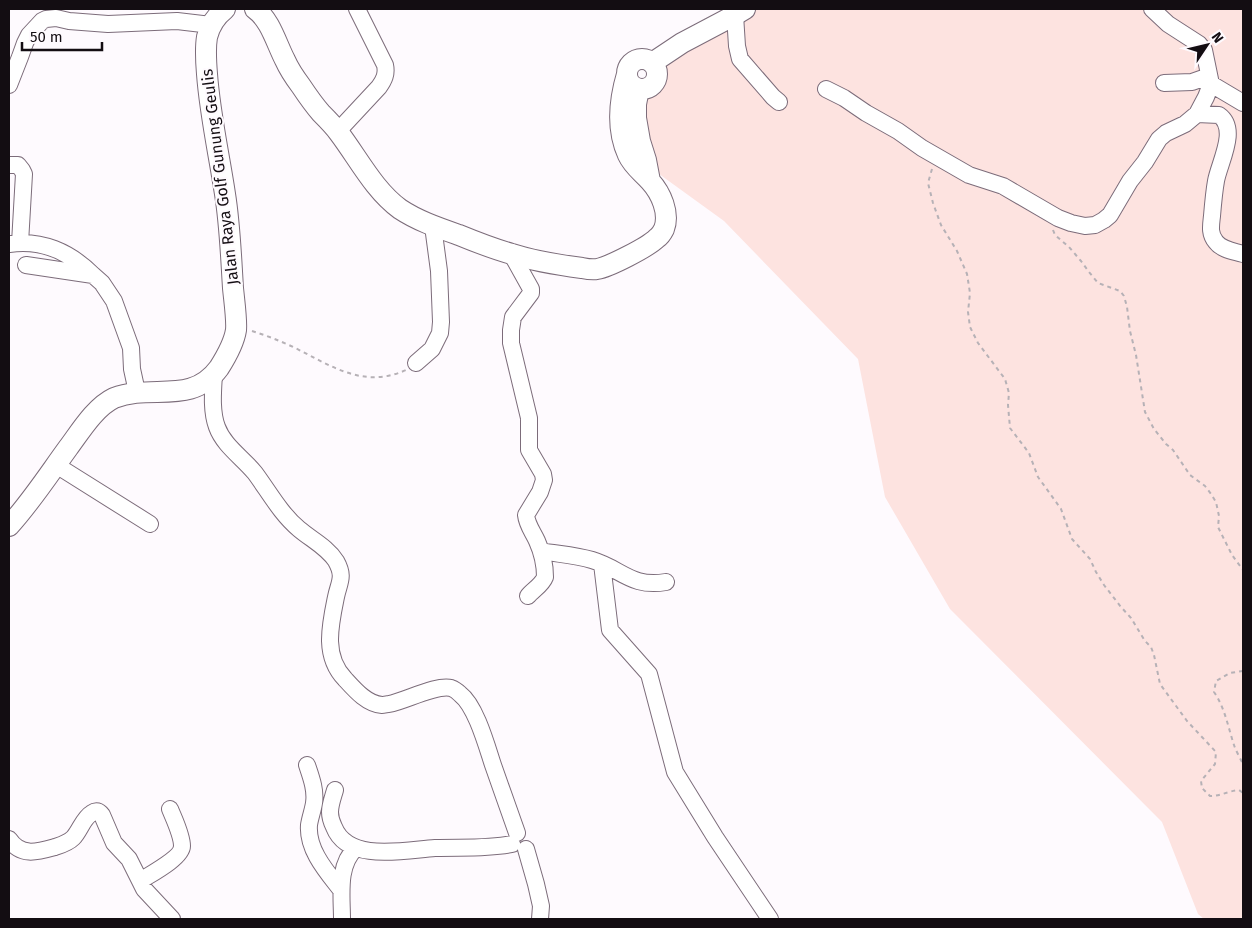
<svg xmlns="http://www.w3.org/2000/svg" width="1252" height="928" font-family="'Fira Sans',sans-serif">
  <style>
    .green { fill: #fde3e0 }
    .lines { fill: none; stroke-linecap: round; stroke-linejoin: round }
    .minor-casing { stroke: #7c6c7a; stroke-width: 18 }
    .major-casing { stroke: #7c6c7a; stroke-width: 22 }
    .path { stroke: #b6b1b6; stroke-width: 2; stroke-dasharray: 4 4; stroke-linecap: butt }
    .minor { stroke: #fff; stroke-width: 16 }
    .major { stroke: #fff; stroke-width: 20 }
    .labels { text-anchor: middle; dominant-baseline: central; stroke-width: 4; stroke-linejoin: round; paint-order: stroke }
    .street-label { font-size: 16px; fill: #130d12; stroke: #fefafe }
  </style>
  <rect width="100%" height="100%" fill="#fefafe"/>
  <path class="green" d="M746 9H1243V919H1204L1198 914 1162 822 950 609 885 497 858 359 724 221 637 158 626 119 662 65Z"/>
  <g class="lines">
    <defs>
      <path id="minor" d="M735 15 737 46 740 59 773 97 779 102
        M1164 83 1192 82 1209 76
        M1211 84 1243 103
        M9 85 20 57 25 43 29 35 42 21 46 19 56 18 69 21 108 24 177 21 211 25
        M826 89 844 98 866 113 898 131 922 148 969 175 1003 186 1058 218 1071 223 1085 226 1095 225 1104 220 1110 215 1130 181 1145 162 1159 139 1166 133 1185 124 1197 114 1206 97 1211 84 1204 50 1199 44 1168 24 1152 9
        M1197 114 1219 115C1239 129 1219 163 1216 181 1214 192 1213 204 1212 216 1211 225 1209 234 1216 242 1222 250 1233 251 1243 254
        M338 131 379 87C384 80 387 74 385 65L357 9
        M9 165H18L22 170 24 174 20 243
        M9 244C41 239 70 252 93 275
        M512 255 531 289V293L513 317 511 330V343L529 418V450L543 474 544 480 540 492 526 515C527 525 533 532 537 541 542 552 545 566 545 577 542 585 533 590 528 596
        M26 265 93 275 102 283 114 301 131 348 132 369 137 392
        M416 363 432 349 440 333 441 322 439 271 433 226
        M214 374C213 391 211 411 217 427 224 446 243 458 255 473 269 492 281 514 299 529 312 540 327 547 336 561 345 577 339 582 336 597 330 626 323 656 345 679 355 690 367 704 382 705 384 705 387 704 389 704 405 701 437 684 451 688 454 689 458 692 460 694 476 706 487 747 493 765 501 788 509 810 517 833
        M56 465 150 524
        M541 551C557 554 575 555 592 560 622 569 631 588 666 582
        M602 564 610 630 649 674 675 772 715 837 770 919
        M307 765C311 777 316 790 314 803 313 810 310 818 309 825 307 850 327 872 341 890
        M335 790C333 797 330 805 330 812 330 817 332 823 334 827 348 863 405 850 435 848 461 847 487 849 512 844
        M9 839C21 857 37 852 55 847 61 845 68 843 73 838 80 831 83 818 92 813 96 810 99 811 102 815L114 843 129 859 144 889 172 919
        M526 849 536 884 541 906 540 919
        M140 881C149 875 182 858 182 846 182 835 174 819 170 809
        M342 919C342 896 337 865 356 848"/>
      <path id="major" d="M255 9C270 19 277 45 285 60 289 69 295 78 301 86 307 95 314 105 321 113 327 119 334 126 339 133 358 158 374 190 400 209 418 221 439 228 459 235 476 242 494 249 512 254 534 261 559 265 582 268 587 269 592 270 597 269 609 267 648 247 657 238 660 236 662 233 664 229 670 213 661 193 650 181 642 172 633 166 628 155 616 129 619 101 627 74
        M627 74a15 15 0 1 1 30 0a15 15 0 1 1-30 0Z
        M652 63 682 43 735 15 745 9
        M639 89 636 104V118L640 141 646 160 650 181
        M9 526C31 502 49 474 68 448 80 432 95 407 114 398 152 383 191 406 219 368 226 357 234 343 236 330 237 320 234 299 233 288 231 257 230 225 225 194 219 154 210 115 207 74 206 62 205 49 207 37 210 25 216 16 225 9"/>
    </defs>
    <use href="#minor" class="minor-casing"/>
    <use href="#major" class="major-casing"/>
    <path class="path" d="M932 169 928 183 933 203 941 225 957 251 967 274 970 293 968 312 970 327 978 343 1005 379 1009 393 1008 405 1010 428 1029 453 1038 477 1061 509 1072 539 1090 559 1096 572 1104 585 1121 607 1131 618 1145 641 1151 647 1154 655 1160 684 1187 721 1216 752 1215 764 1201 781 1202 788 1210 796C1221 796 1228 791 1239 790L1243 793
      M1053 230 1055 235 1069 247 1081 261 1089 272 1098 283 1120 291 1124 296 1127 307 1130 331 1136 355 1145 412 1154 429 1166 444 1173 450 1190 475 1205 486 1211 494 1216 502 1219 516 1218 527 1232 555 1243 570
      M252 331C265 335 278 340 291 346 329 364 362 390 406 370
      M1243 671 1230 673 1216 681 1214 692C1225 708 1228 727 1234 745 1236 751 1240 758 1243 764"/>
    <use href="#minor" class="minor"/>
    <use href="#major" class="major"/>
  </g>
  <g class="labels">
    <g class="street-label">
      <text transform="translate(220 177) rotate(-97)">Jalan Raya Golf Gunung Geulis</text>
    </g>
  </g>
  <rect width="1252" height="928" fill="none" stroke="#130d12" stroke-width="20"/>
  <g transform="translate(1207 45) rotate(55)" stroke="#fefafe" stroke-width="4" paint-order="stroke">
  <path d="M0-4L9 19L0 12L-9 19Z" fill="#130d12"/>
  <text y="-8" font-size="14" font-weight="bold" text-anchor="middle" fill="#130d12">N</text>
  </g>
  <path d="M22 42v8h80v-8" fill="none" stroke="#130d12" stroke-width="2.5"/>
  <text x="30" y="42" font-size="15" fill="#130d12" stroke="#fefafe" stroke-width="4" paint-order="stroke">50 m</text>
</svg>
